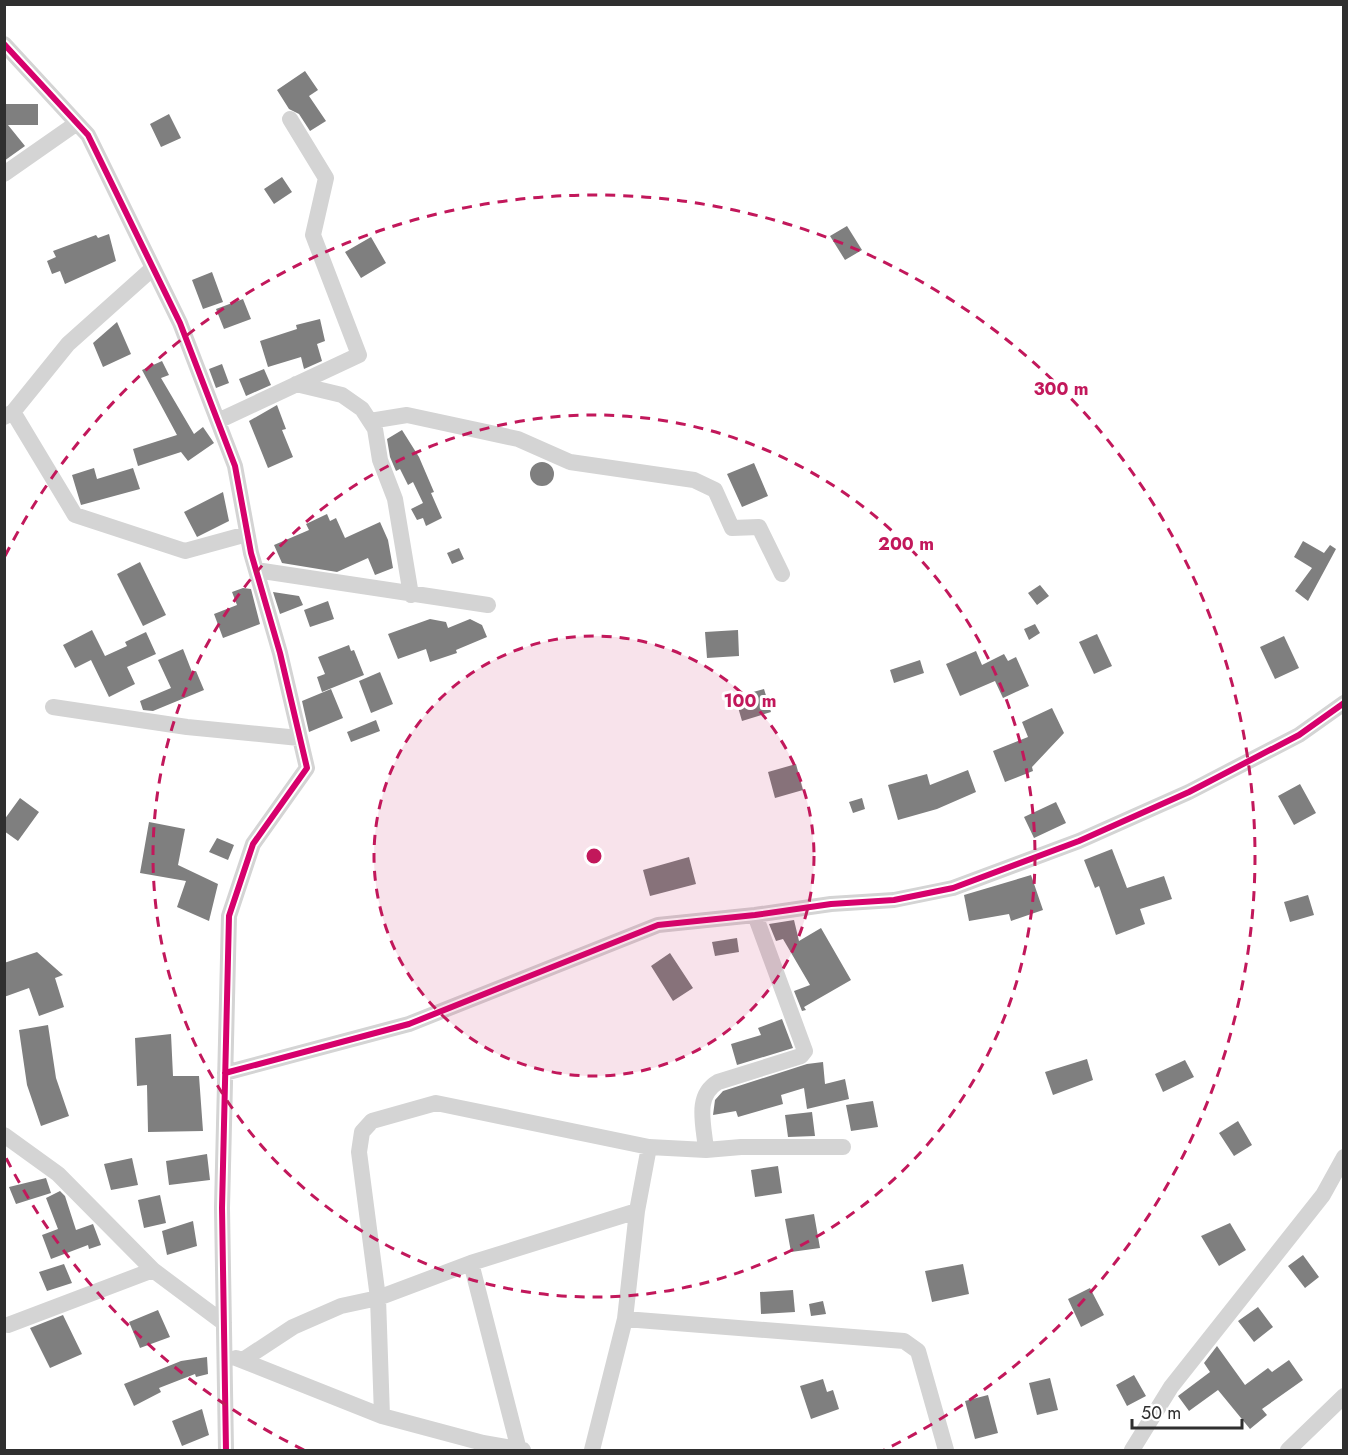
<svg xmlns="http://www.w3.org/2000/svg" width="1348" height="1455" font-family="Jost,sans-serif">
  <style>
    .building { fill: #7f7f7f }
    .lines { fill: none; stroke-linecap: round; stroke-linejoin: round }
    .minor { stroke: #d4d4d4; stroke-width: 16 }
    .cycleway-casing { stroke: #fff; stroke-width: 10 }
    .cycleway { stroke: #d6006c; stroke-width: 6 }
    .ring { fill: none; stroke: #c2185b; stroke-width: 3; stroke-dasharray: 10 8 }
    .centre { fill: #c2185b; stroke: #fff; stroke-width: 3 }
    .ring-label { font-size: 18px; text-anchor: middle; font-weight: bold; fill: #c2185b; stroke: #fff; stroke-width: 6; stroke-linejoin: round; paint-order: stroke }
  </style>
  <rect width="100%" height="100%" fill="#fff"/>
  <path class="building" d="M305 71 318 90 309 96 326 121 310 131 299 114 289 109 277 90Z
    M4 104H38V125H8L25 146 4 161Z
    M169 114 181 138 161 147 150 124Z
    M282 177 292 192 274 204 264 189Z
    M847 226 862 250 845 260 830 236Z
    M109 234 116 261 65 284 60 271 52 274 47 261 56 257 53 251 96 235 98 238Z
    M371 237 386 263 361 278 345 252Z
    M212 272 223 302 203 309 192 280Z
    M243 299 251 319 224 329 216 309Z
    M320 319 325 341 317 344 322 361 304 369 301 357 268 367 260 341 297 329 296 325Z
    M117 322 131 354 103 367 93 343Z
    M162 361 169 375 161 378 194 434 203 427 214 443 188 461 181 452 138 466 133 449 177 435 142 370Z
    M222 364 229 383 216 388 209 369Z
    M264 369 271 385 246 396 239 379Z
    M277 405 286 429 282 430 293 457 268 468 249 421Z
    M402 430 419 457 434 492 431 493 442 518 426 526 423 518 417 520 411 509 423 503 413 482 408 485 400 469 396 471 390 457 387 439Z
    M530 474a12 12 0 1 1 24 0a12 12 0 1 1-24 0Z
    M754 463 768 496 742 507 727 474Z
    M94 468 97 479 133 468 140 489 81 505 72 475Z
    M223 492 229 521 197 537 184 512Z
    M327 514 330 521 336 518 345 538 380 522 388 540 393 568 375 575 368 558 337 572 282 563 274 545 309 530 306 524Z
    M1303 541 1324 553 1330 545 1336 549 1308 601 1295 591 1312 568 1294 557Z
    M459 548 464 559 452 564 447 553Z
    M140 562 166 615 143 626 117 574Z
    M1040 585 1049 596 1037 605 1028 593Z
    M243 588 251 589 260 624 223 638 214 614 237 605 232 592Z
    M273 592 299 596 303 605 280 614Z
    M328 601 334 619 310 627 304 610Z
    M430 619 446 622 448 628 470 619 482 625 487 637 456 650 457 653 430 662 426 649 398 659 388 634Z
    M1035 624 1040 633 1029 640 1024 629Z
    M92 630 105 656 127 646 125 642 146 632 156 654 127 667 135 684 109 697 91 660 75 668 63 645Z
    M738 630 739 656 707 658 705 632Z
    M1097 634 1112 666 1094 674 1079 642Z
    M1284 636 1299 668 1275 679 1260 647Z
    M349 645 351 651 354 650 364 675 322 692 317 677 325 674 318 657Z
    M183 649 192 672 196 671 204 690 153 711 143 710 140 701 171 688 158 660Z
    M976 651 982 665 1004 654 1008 661 1016 657 1029 686 1003 698 995 681 960 696 946 664Z
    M920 660 924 673 894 683 890 670Z
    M380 672 393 704 371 713 359 681Z
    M331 689 343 718 309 732 302 701Z
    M764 689 771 712 742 721 735 697Z
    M1052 708 1064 733 1032 767 1033 771 1005 782 993 751 1028 737 1022 722Z
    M376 720 380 731 351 742 347 732Z
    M796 764 803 790 775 798 768 772Z
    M968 770 976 792 937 809 898 820 888 785 927 774 930 785Z
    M1300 784 1316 813 1294 825 1278 796Z
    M20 798 39 812 18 841 4 831V820Z
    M862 798 865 809 853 813 849 802Z
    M1056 802 1066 823 1034 838 1024 817Z
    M149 822 185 829 178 865 218 884 209 921 177 907 186 881 140 873Z
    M217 838 234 845 228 860 209 852Z
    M1112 849 1127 888 1164 876 1172 899 1140 909 1145 924 1116 935 1099 886 1095 888 1084 860Z
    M689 857 696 884 650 896 643 870Z
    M1031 875 1043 910 1011 921 1009 914 969 921 964 895Z
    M1308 895 1314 915 1290 922 1284 902Z
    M794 920 799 941 821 928 851 980 804 1007 806 1010 802 1011 794 991 810 985 783 939 776 941 769 924Z
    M737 938 739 952 715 956 712 942Z
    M37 952 63 975 55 978 64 1007 39 1016 29 988 4 997V963Z
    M670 953 693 988 673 1001 651 966Z
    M782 1019 793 1048 737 1065 731 1044 761 1035 758 1028Z
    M48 1025 56 1078 69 1116 41 1126 27 1085 19 1030Z
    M171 1034 173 1076H199L203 1131 148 1132 147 1085 137 1086 135 1038Z
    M1087 1059 1093 1080 1053 1095 1045 1072Z
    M1185 1060 1194 1077 1163 1092 1155 1074Z
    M823 1062 825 1084 845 1079 849 1099 807 1109 804 1088 781 1095 783 1104 738 1117 736 1111 713 1115 715 1100 723 1091 807 1064Z
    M873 1101 878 1127 851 1131 846 1105Z
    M812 1112 815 1136 788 1137 785 1115Z
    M1238 1121 1252 1145 1234 1156 1219 1133Z
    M207 1154 210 1180 169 1185 166 1161Z
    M132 1158 138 1185 111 1190 104 1164Z
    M778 1166 782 1193 755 1197 751 1170Z
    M46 1178 51 1193 16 1204 9 1187Z
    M60 1191 65 1196 76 1230 93 1224 101 1245 89 1249 88 1245 51 1259 42 1235 58 1229 46 1198Z
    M160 1195 166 1223 144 1228 138 1200Z
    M814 1214 820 1248 791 1252 785 1219Z
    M193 1221 197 1246 167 1255 162 1231Z
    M1230 1223 1246 1250 1219 1266 1201 1236Z
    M1303 1255 1319 1277 1305 1288 1288 1266Z
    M64 1264 72 1283 47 1291 39 1272Z
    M963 1264 969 1294 932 1302 925 1271Z
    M1090 1288 1104 1315 1081 1327 1068 1299Z
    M793 1290 795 1312 761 1314 760 1292Z
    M823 1301 826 1314 811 1316 809 1304Z
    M1258 1307 1273 1327 1254 1342 1238 1321Z
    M158 1310 170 1337 140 1348 129 1322Z
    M63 1315 82 1354 50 1368 30 1328Z
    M1217 1346 1245 1385 1268 1368 1272 1372 1289 1360 1303 1380 1262 1409 1267 1415 1250 1429 1218 1390 1189 1411 1178 1396 1210 1372 1204 1363Z
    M207 1357 208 1374 196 1377 195 1374 159 1388 161 1392 134 1406 124 1384 181 1361Z
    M1134 1375 1146 1396 1127 1406 1116 1385Z
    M1050 1378 1058 1410 1037 1415 1029 1383Z
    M823 1379 827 1392 833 1390 839 1409 811 1419 800 1386Z
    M988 1395 998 1433 975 1439 965 1401Z
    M202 1409 209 1435 182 1446 172 1421Z"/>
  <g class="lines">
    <path class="minor" d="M4 44 88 135 180 323 235 466 251 553 280 653 307 768 253 844 229 916 222 1208 226 1450
      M4 174 77 123
      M296 384 342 395 362 409 375 429 380 460 395 499 411 595
      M13 412 75 515 185 551 247 534
      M4 417 13 412 68 344 153 268
      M218 421 359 355 313 235 326 178 290 119
      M370 421 407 415 518 439 570 462 694 480 715 490 732 528 759 527 782 574
      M256 570 488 605
      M53 707 187 727 299 738
      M225 1073 409 1024 658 925 755 915 831 904 894 900 953 888 1079 841 1189 792 1299 735 1344 703
      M4 1135 58 1174 153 1270 224 1323
      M706 1150C704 1125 694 1096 718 1082L801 1056 805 1051 755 915
      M471 1263 519 1450
      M625 1319 904 1341 918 1351 946 1450
      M8 1325 153 1270
      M236 1358 382 1416 483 1443 523 1450
      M243 1360 293 1327 341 1306 378 1298 471 1263 637 1211
      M382 1416 378 1298 359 1152 362 1132 372 1121 436 1103 649 1147 706 1150 741 1147H843
      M592 1450 625 1319 637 1211 649 1147
      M1132 1450 1171 1387 1323 1195 1344 1157
      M1288 1450 1344 1396"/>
    <defs>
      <path id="cycleway" d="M4 44 88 135 180 323 235 466 251 553 280 653 307 768 253 844 229 916 222 1208 226 1450
        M225 1073 409 1024 658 925 755 915 831 904 894 900 953 888 1079 841 1189 792 1299 735 1344 703"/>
    </defs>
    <use href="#cycleway" class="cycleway-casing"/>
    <use href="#cycleway" class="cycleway"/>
  </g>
  <circle cx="594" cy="856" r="220" fill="#c2185b" fill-opacity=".12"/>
  <g class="ring">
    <circle cx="594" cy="856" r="220"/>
    <circle cx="594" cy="856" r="441"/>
    <path d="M304 1450A661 661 0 0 1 5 1156M5 556A661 661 0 1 1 884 1450"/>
  </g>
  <circle cx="594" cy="856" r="9" class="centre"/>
  <g class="ring-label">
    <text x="1061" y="395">300 m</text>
    <text x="906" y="550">200 m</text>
    <text x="750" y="707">100 m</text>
  </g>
  <rect width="1348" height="1455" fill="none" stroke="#2f2f2f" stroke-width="12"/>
  <path d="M1132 1419v9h110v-9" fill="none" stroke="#2f2f2f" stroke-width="3"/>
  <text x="1141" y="1419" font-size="18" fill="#2f2f2f" stroke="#ffffff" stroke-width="4.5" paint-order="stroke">50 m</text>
</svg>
